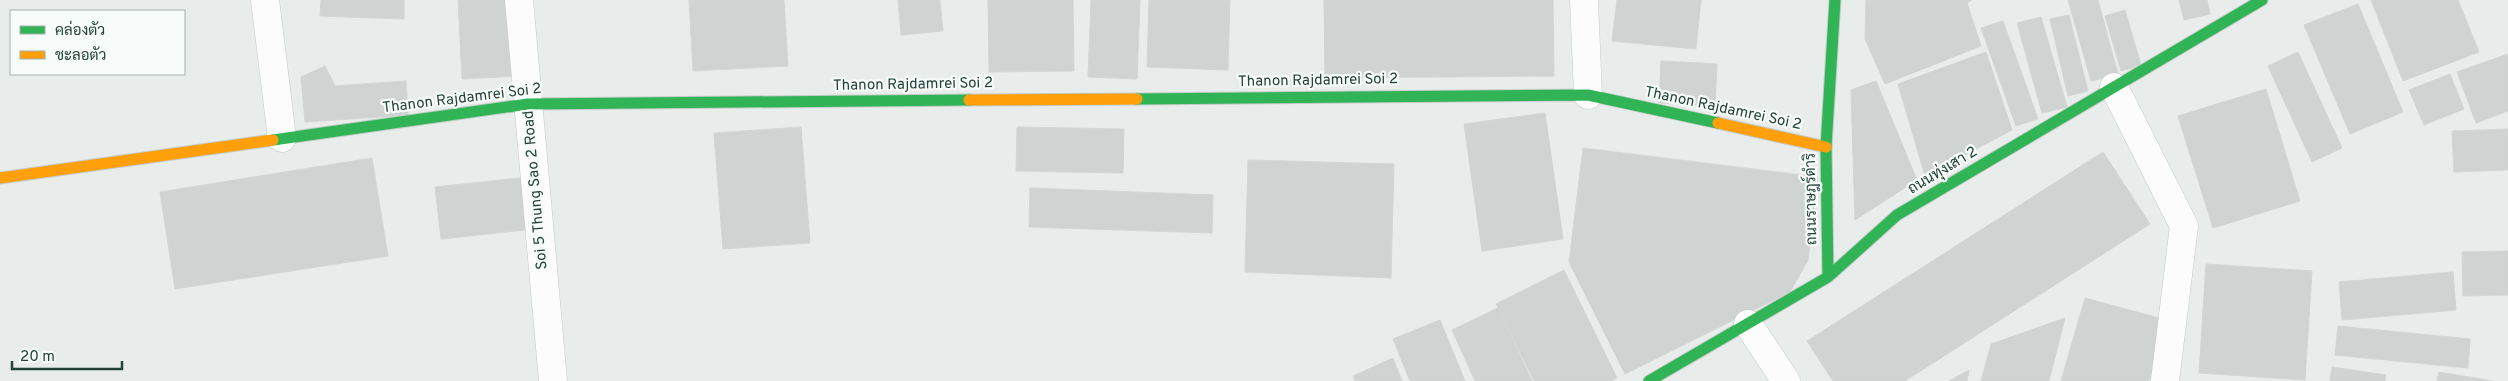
<svg xmlns="http://www.w3.org/2000/svg" width="2508" height="381" font-family="Overpass,Sarabun,sans-serif">
  <style>
    .building { fill: #cfd4d2; stroke: #d1d6d4 }
    .lines { fill: none; stroke-linecap: round; stroke-linejoin: round }
    .street-casing { stroke: #c5cac8; stroke-width: 29 }
    .fast-casing { stroke: #c3cbc8; stroke-width: 13 }
    .slow-casing { stroke: #c3cbc8; stroke-width: 13 }
    .street { stroke: #fcfcfc; stroke-width: 28 }
    .fast { stroke: #30b455; stroke-width: 11 }
    .slow { stroke: #ff9f0a; stroke-width: 11 }
    .labels { text-anchor: middle; dominant-baseline: central; stroke-width: 4.5; stroke-linejoin: round; paint-order: stroke }
    .street-label { font-size: 15px; fill: #24423a; stroke: #f7fbf9 }
  </style>
  <rect width="100%" height="100%" fill="#e8edeb"/>
  <path class="building" d="M321 0H404V19L320 16Z
    M458 0H513L517 76 462 79Z
    M689 0H784L788 66 693 71Z
    M898 0H940L943 31 901 35Z
    M988 0H1073L1074 71 989 72Z
    M1091 0H1140L1137 79 1088 77Z
    M1149 0H1230L1228 70 1147 67Z
    M1324 0H1553L1554 76 1325 78Z
    M1617 0H1701L1696 49 1612 41Z
    M1866 0H1972L1967 3 1981 46 1885 84 1865 39Z
    M2068 0H2098L2118 74 2091 81Z
    M2179 0H2207L2210 14 2184 20Z
    M2371 0H2458L2479 52 2403 81Z
    M2358 4 2403 112 2350 134 2304 25Z
    M2125 10 2141 65 2121 71 2105 16Z
    M2069 15 2088 91 2068 96 2050 19Z
    M2041 17 2067 107 2042 113 2017 23Z
    M2003 21 2038 119 2016 126 1981 28Z
    M1986 52 2012 130 1925 176 1898 84Z
    M2298 52 2342 148 2312 162 2268 66Z
    M2508 54V111L2476 123 2457 72Z
    M1661 61 1717 64 1715 106 1659 103Z
    M325 66 335 86 406 81 408 115 305 122 301 77Z
    M2450 74 2464 109 2424 125 2409 90Z
    M1876 81 1917 180 1855 220 1851 90Z
    M2266 89 2300 201 2213 228 2178 116Z
    M1545 113 1563 239 1482 251 1464 124Z
    M801 127 810 243 723 249 714 133Z
    M1017 127 1124 129 1123 173 1016 171Z
    M2508 129V170L2454 172 2452 131Z
    M1583 148 1818 177 1808 260 1790 292 1625 374 1569 262Z
    M2103 152 2150 224 1905 381H1833L1807 341Z
    M372 158 388 256 175 289 160 192Z
    M1248 160 1394 164 1391 278 1245 272Z
    M528 177 534 229 441 239 435 187Z
    M1030 188 1213 195 1212 233 1029 227Z
    M2508 251V295L2463 296 2462 252Z
    M2206 264 2312 271 2305 380 2199 373Z
    M1564 270 1617 378 1611 381H1534L1496 304Z
    M2453 272 2456 310 2342 320 2339 282Z
    M2085 298 2166 320 2149 381H2061Z
    M1498 308 1532 381H1475L1452 330Z
    M2065 318 2049 381H1981L1991 344Z
    M1440 320 1465 381H1410L1393 339Z
    M2338 326 2470 339 2468 368 2335 355Z
    M1393 358 1402 381H1355L1353 376Z
    M2332 367 2386 375 2385 381H2330Z
    M1969 370 1967 381H1949Z
    M2439 372 2493 381H2437Z"/>
  <g class="lines">
    <defs>
      <path id="street" d="M265 0 282 138
        M519 0 553 381
        M1584 0 1588 95
        M2114 87 2184 226 2165 381
        M1748 324 1786 381"/>
      <path id="fast" d="M1137 99 1588 95 1718 123
        M273 140 528 104 969 100
        M1828 277 1826 147 1835 0
        M1649 381 1828 277 1897 215 2262 0"/>
      <path id="slow" d="M969 100 1137 99
        M1718 123 1826 147
        M0 178 273 140"/>
    </defs>
    <use href="#street" class="street-casing"/>
    <use href="#fast" class="fast-casing"/>
    <use href="#slow" class="slow-casing"/>
    <use href="#street" class="street"/>
    <use href="#fast" class="fast"/>
    <use href="#slow" class="slow"/>
  </g>
  <g class="labels">
    <g class="street-label">
      <text transform="translate(1318 81) rotate(-1)">Thanon Rajdamrei Soi 2</text>
      <text transform="translate(913 85) rotate(-1)">Thanon Rajdamrei Soi 2</text>
      <text transform="translate(462 99) rotate(-7)">Thanon Rajdamrei Soi 2</text>
      <text transform="translate(1723 109) rotate(12)">Thanon Rajdamrei Soi 2</text>
      <text transform="translate(1943 171) rotate(-31)">ถนนทุ่งเสา 2</text>
      <text transform="translate(536 190) rotate(-95)">Soi 5 Thung Sao 2 Road</text>
      <text transform="translate(1812 199) rotate(-91)">ถนนราษฎร์ดำริ</text>
    </g>
  </g>
  <rect x="10" y="10" width="175" height="65" fill="#f7fbf9" stroke="#a3b1ad"/>
  <rect x="20" y="26" width="25" height="8" fill="#30b455" stroke="#a3b1ad"/>
  <text x="55" y="35" font-size="15" fill="#24423a">คล่องตัว</text>
  <rect x="20" y="51" width="25" height="8" fill="#ff9f0a" stroke="#a3b1ad"/>
  <text x="55" y="60" font-size="15" fill="#24423a">ชะลอตัว</text>
  <path d="M12 361v8h110v-8" fill="none" stroke="#24423a" stroke-width="2.5"/>
  <text x="20" y="361" font-size="15" fill="#24423a" stroke="#f7fbf9" stroke-width="4" paint-order="stroke">20 m</text>
</svg>
